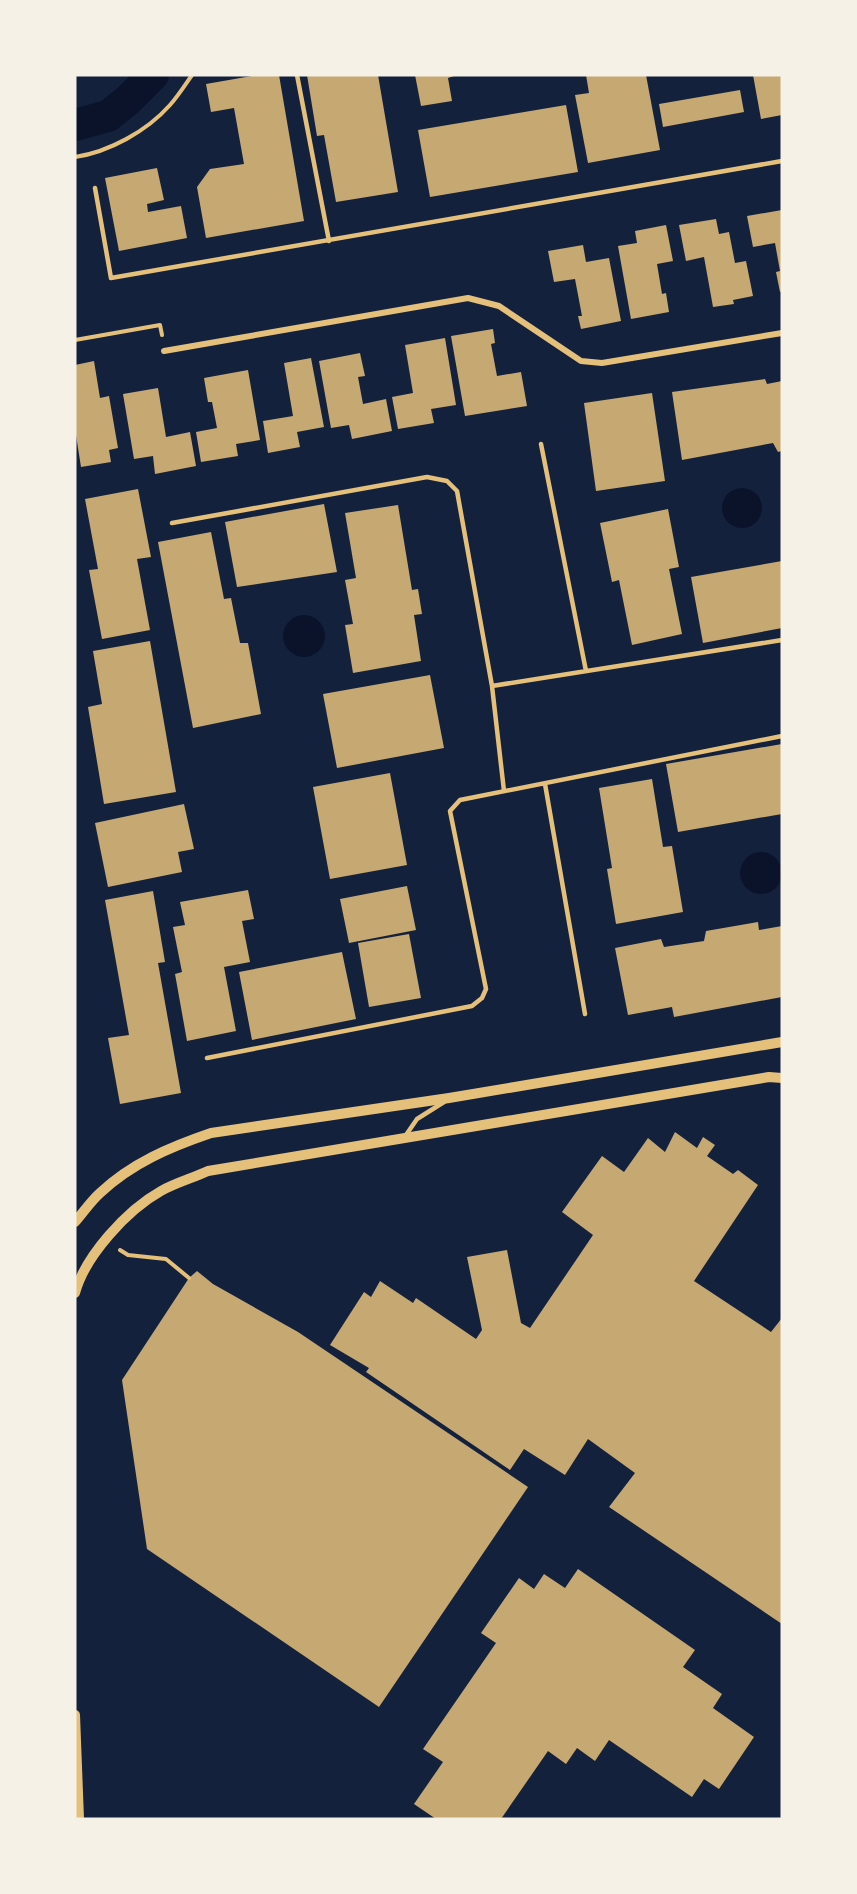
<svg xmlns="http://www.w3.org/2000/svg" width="857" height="1894" font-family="'Times New Roman',serif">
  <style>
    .water { fill: #0b132b }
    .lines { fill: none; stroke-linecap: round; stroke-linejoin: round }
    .canal { stroke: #0b132b; stroke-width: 32 }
    .building { fill: #c6a872 }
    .path { stroke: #e5c07b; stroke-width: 4 }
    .service { stroke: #e5c07b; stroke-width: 4.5 }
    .minor { stroke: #e5c07b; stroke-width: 6 }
    .tertiary { stroke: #e5c07b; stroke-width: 10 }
  </style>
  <rect width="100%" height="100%" fill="#14213d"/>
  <path class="water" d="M722 508a20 20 0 1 1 40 0a20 20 0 1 1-40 0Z
    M283 636a21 21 0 1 1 42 0a21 21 0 1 1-42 0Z
    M740 873a21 21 0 1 1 42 0a21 21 0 1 1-42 0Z"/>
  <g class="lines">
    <path class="canal" d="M75 125 108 116 128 100 153 75"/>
  </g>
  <path class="building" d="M258 75H279L304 221 206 238 197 187 210 169 244 164 234 108 211 112 206 84Z
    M307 75H378L398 192 336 202 324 135 317 136Z
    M415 75H457L448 78 452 101 421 106Z
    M586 75H646L660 150 588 163 575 95 589 93Z
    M753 75H782V115L761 119Z
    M740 90 744 112 663 127 659 104Z
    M566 105 578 172 430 197 418 130Z
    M157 168 164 200 147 204 148 212 181 206 187 238 119 251 105 178Z
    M782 210V291L780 292 776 272 780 271 775 243 753 247 747 216Z
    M716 219 719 234 729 232 735 263 746 261 753 296 733 300 734 304 713 307 704 257 686 261 679 225Z
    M666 225 673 261 657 264 662 294 666 293 669 312 631 319 618 246 637 243 635 231Z
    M583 245 586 262 609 258 621 321 581 329 578 316H582L575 279 554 282 548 251Z
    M493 329 495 343 491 344 497 376 521 372 527 406 465 416 451 336Z
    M445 338 456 405 431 409 434 423 398 429 392 397 413 393 405 345Z
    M360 353 365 376 358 377 363 404 386 399 392 431 352 439 349 425 331 428 319 361Z
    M311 358 324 427 297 432 300 447 268 453 263 421 293 416 284 363Z
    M94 361 100 398 109 396 118 448 109 450 111 462 81 467 75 429V365Z
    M248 370 260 440 236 444 238 456 201 462 196 432 217 428 212 402H208L204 378Z
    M765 379 767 384 782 381V451L778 452 773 443 682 460 672 392Z
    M158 388 166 437 190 432 196 466 155 474 153 456 134 459 123 394Z
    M652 393 665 481 596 491 584 403Z
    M138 489 151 557 137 559 150 630 102 639 89 570 98 569 85 499Z
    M324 504 337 572 237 587 225 522Z
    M398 505 412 590 418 589 422 614 414 615 421 661 353 673 345 625 353 624 345 580 356 578 345 513Z
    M668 509 679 567 669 569 682 634 632 645 619 580 612 582 600 523Z
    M211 532 224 599 231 598 240 643H248L261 714 193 728 158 542Z
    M782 561V628L703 643 691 577Z
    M150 641 176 792 104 804 88 707 102 704 93 651Z
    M430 675 444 748 337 768 323 694Z
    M782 744V814L678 832 666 764Z
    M390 773 407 865 330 879 313 787Z
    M652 779 663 847 672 846 683 912 616 924 607 869 612 868 599 788Z
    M184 804 194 849 178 852 182 872 108 887 95 823Z
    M407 886 416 930 349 943 340 899Z
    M248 890 254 919 242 921 250 962 224 967 236 1031 187 1041 175 974 182 972 173 927 185 925 180 902Z
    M153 891 165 962 158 963 181 1093 120 1104 108 1038 129 1035 105 900Z
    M758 922 759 930 782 926V997L674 1017 672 1007 628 1015 615 948 661 939 664 947 704 941 706 931Z
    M409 934 421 998 369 1007 358 943Z
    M342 952 356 1019 252 1040 239 972Z
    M675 1132 697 1148 703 1137 715 1145 707 1156 733 1174 738 1170 758 1185 694 1281 771 1332 782 1318V1624L609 1507 635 1473 588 1439 565 1475 524 1449 510 1470 366 1372 369 1368 330 1345 364 1292 371 1297 380 1281 413 1303 416 1298 476 1339 482 1330 467 1257 507 1250 521 1323 530 1328 593 1235 562 1212 602 1156 624 1172 648 1138 665 1152Z
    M197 1271 213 1284 298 1332 528 1487 379 1707 147 1549 122 1380 189 1278Z
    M578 1569 695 1650 683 1667 722 1694 713 1708 754 1737 719 1789 704 1779 692 1797 609 1740 595 1761 577 1748 566 1764 548 1751 501 1819H436L414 1804 443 1762 423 1749 496 1643 481 1633 519 1578 534 1589 544 1574 565 1588Z"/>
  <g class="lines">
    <path class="path" d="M75 157C109 152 147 131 170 105 178 96 185 85 192 75
      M75 340 160 325 162 335
      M120 1250 128 1255 166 1259 189 1278"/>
    <path class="service" d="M297 75 329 241
      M95 188 111 278 782 161
      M541 444 586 671
      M172 523 427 477 447 481 457 491 492 686 504 791
      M492 686 782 640
      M545 784 585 1014
      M207 1058 472 1006 482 998 486 989 450 811 460 800 782 736
      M406 1135 417 1119 444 1102"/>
    <path class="minor" d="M164 351 468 298 499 306 581 361 602 363 782 333"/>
    <path class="tertiary" d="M75 1222C83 1213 90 1202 100 1193 132 1163 170 1147 211 1133L449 1098 782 1042
      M75 1293C85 1256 127 1210 161 1191 175 1183 193 1178 208 1171L769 1077 782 1078
      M75 1715 79 1819"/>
  </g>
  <rect width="857" height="1894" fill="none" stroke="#f6f1e7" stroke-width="153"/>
</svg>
